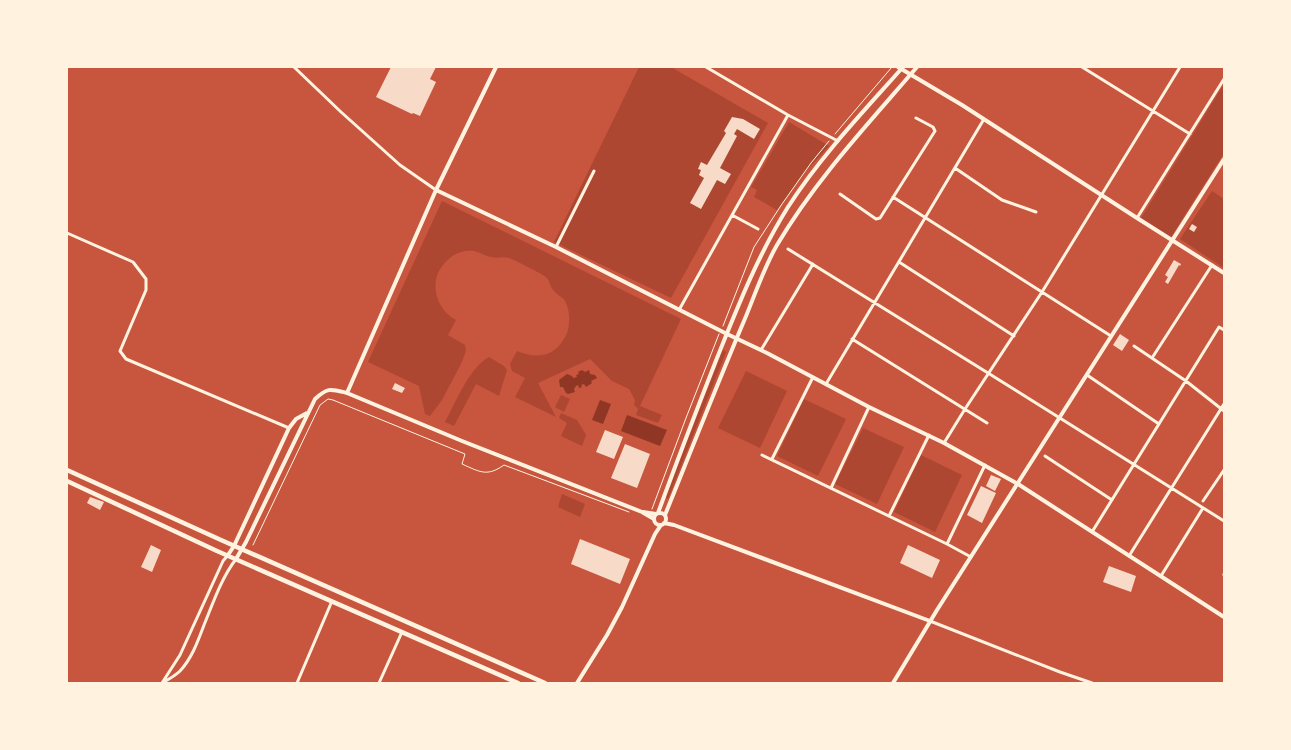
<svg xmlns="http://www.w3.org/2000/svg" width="1291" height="750" font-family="'Fira Sans',sans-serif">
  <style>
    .green { fill: #ae4732 }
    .water { fill: #8f3625 }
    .building { fill: #f7dbc8 }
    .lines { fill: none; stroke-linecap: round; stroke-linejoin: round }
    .path { stroke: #fff3e0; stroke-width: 1 }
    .minor { stroke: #fff3e0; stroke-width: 3 }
    .tertiary { stroke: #fff3e0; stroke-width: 4 }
    .secondary { stroke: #fff3e0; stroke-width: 4.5 }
  </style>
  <rect width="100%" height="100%" fill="#c8553d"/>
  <path class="green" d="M639 67H671L768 123 671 298 554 242Z
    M1224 84V153L1171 237 1141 218Z
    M789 122 829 146 806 171 777 210 754 197 757 190 751 187Z
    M1212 191 1224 199V268L1180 239Z
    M442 201 681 319 640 406 662 415 658 423 636 415 638 409 634 405 635 400 629 389 612 381 590 359 538 383 556 417 515 397 525 378 512 371 510 364 517 351C539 360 557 356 567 333 570 324 570 312 566 303 564 297 558 296 554 291 550 287 550 281 546 277 544 275 513 259 509 258 503 256 496 259 491 257 485 256 480 252 474 251 458 249 447 258 439 271 430 288 439 312 456 320L448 335 465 345 466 351 461 364 442 400 430 416 425 414 419 386 368 362Z
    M723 350 726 352 668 499 665 497Z
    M489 357 504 366 507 370 499 396 476 384 454 426 445 422C456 402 469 368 489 357Z
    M746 371 787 391 760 448 718 428Z
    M561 395 570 399 564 412 555 407Z
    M804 399 846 419 818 476 777 456Z
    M561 413 577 420 586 435 582 446 561 436 567 423 559 418Z
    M863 428 904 447 877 504 835 484Z
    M921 455 962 475 935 532 894 512Z
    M562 494 585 504 580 517 558 507Z"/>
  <path class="water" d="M582 370 585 372 589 370 590 374 595 375 597 378 591 381 592 383 586 387 584 384 581 385 582 387 579 388 578 385 576 386 574 389 575 392 568 394 566 393 563 387H560L559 380 567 374 572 376 573 378 577 377 576 375 579 374 578 372Z
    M600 400 611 404 603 424 592 420Z
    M627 415 667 430 660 446 621 431Z"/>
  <path class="building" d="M391 67H436L430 79 436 82 420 116 413 113 412 114 376 97Z
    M732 117 743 119 760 129 754 139 737 129 734 134 737 136 720 168 731 174 725 184 717 180 701 209 690 203 704 178 699 175 701 170 698 169 701 162 707 165 726 133 724 131Z
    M1192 224 1197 227 1194 232 1189 229Z
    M1174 260 1181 264 1180 266 1179 265 1168 284 1165 282 1168 277 1165 275Z
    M1120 334 1129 340 1122 351 1113 345Z
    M395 383 405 388 402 393 392 389Z
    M605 430 623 437 614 459 596 452Z
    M625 444 650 454 637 488 611 478Z
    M991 475 1001 479 995 491 986 486Z
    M981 486 996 493 982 523 967 515Z
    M90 497 104 502 100 510 87 503Z
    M580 539 630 559 620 584 571 564Z
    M151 545 161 550 152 572 141 567Z
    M908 545 940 560 932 578 900 563Z
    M1109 566 1136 576 1131 592 1103 582Z"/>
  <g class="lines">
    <path class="path" d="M835 134 892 67
      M723 326 754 247 782 204 811 163 829 141
      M652 509 686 418 719 334
      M253 545 320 405 328 399 333 400 465 454 462 464C480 472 487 477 504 465L629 512"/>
    <path class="minor" d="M294 67 341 112 400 165 436 190
      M706 67 788 115 838 141
      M1082 67 1190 134
      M955 168 1002 200 1036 212
      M840 194 876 219 880 218 935 131 933 127 916 118
      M893 197 1111 336
      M732 215 758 229
      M1137 218 1224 79
      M67 233 133 262 146 279V290L120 351 126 359 289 428
      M556 247 594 171
      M788 249 988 373 1224 521
      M899 262 1014 336
      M679 310 788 115
      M852 339 987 423
      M1134 346 1186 381 1224 411
      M761 350 813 264
      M1152 358 1212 265
      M1087 375 1159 424
      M826 384 984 119
      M944 443 965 409 1042 292 1180 67
      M762 455 947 544 971 557
      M1045 456 1112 500
      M772 459 813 377
      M831 488 869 407
      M1203 501 1224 470
      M889 516 929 435
      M1092 532 1219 327 1224 330
      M947 544 985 465
      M1129 556 1224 404
      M1224 574V575
      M1161 576 1203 508
      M930 621 1060 672 1092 683
      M162 683C169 679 175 676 180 671 192 658 198 641 204 625 213 603 222 577 236 559
      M162 683 180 655 223 561 228 555
      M297 683 332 601
      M379 683 402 632"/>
    <path class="tertiary" d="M898 67 962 105 1137 218 1224 273
      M436 190 556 247 727 334 767 353 869 407 944 443 1018 484 1224 617
      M347 393 436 190 496 67
      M643 512 656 514
      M658 513C677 461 697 409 717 358 738 306 758 255 788 207 820 157 863 112 903 67
      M654 519a6 6 0 1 1 12 0a6 6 0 1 1-12 0Z
      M665 515C690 453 715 390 741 328 753 301 762 271 777 245 816 179 868 124 917 67
      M664 523 674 525 930 621
      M228 555 234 546 289 428 296 419 307 413
      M236 559 246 542 315 399C328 387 331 389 347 393L462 441 642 512 654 519
      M577 683 607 635 622 607 655 534 661 525
      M893 683 937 610 1224 159"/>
    <path class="secondary" d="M67 470 221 540 545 683
      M67 481 217 551 518 683"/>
  </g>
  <rect width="1291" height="750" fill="none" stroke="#fff3e0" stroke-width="136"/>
</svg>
